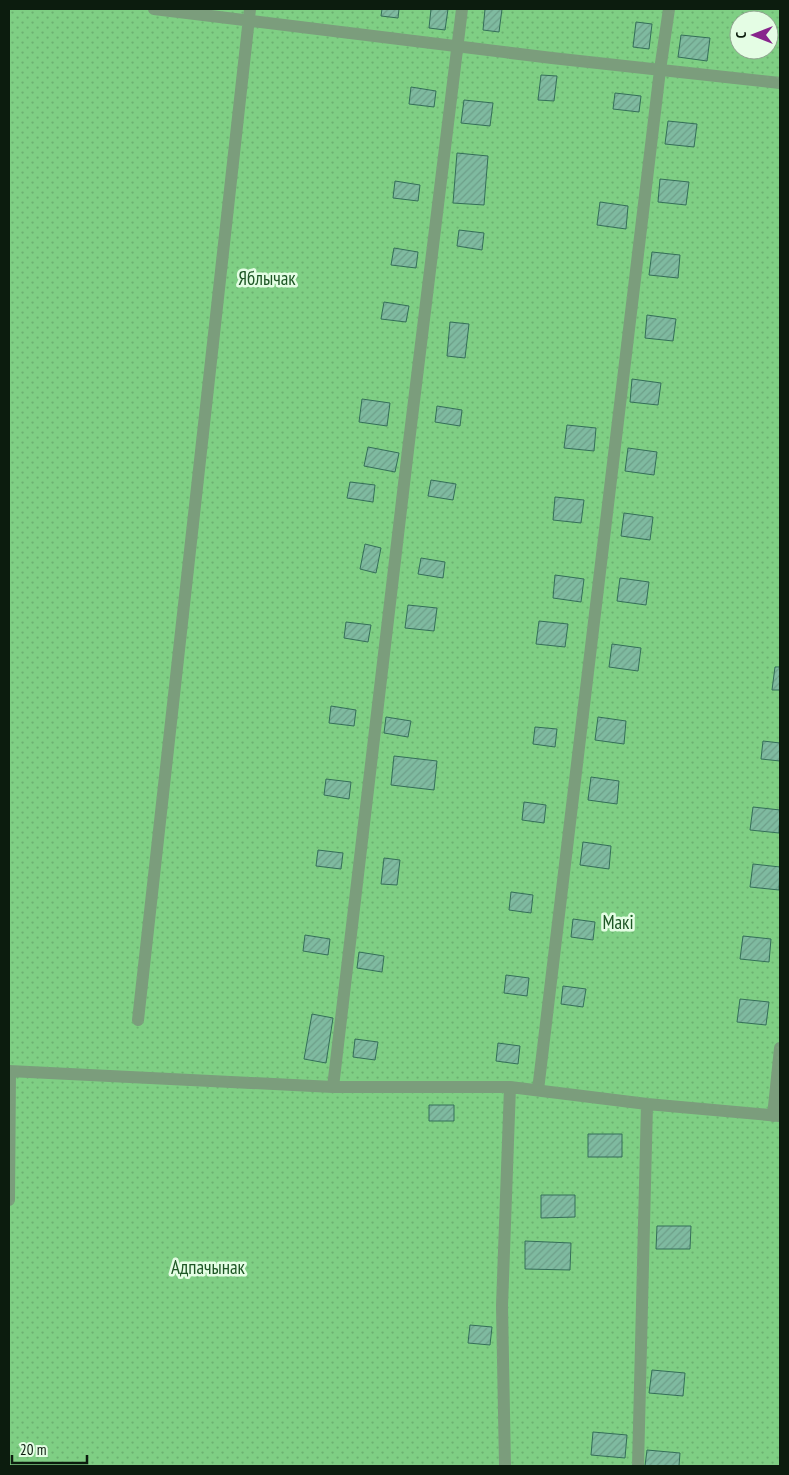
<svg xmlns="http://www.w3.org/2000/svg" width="789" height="1475" font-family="'PT Sans Narrow',sans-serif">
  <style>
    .garden { fill: url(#garden-dots); fill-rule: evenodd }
    .building { fill: url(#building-hatch); stroke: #346e58 }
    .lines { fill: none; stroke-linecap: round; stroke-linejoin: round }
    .minor { stroke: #7b9d7c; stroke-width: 12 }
    .labels { text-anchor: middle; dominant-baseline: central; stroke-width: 5; stroke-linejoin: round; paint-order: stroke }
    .park-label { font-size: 19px; fill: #1e5725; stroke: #e4fde4 }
  </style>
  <defs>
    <pattern id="garden-dots" width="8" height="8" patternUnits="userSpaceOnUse" patternTransform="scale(1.25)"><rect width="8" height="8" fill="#7fcf84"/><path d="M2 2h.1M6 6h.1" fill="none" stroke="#6db171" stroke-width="1.8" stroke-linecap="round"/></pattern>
    <pattern id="building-hatch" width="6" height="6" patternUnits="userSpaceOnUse" patternTransform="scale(1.25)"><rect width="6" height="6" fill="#7fbaa0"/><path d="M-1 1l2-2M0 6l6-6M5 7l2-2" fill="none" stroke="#6d9f89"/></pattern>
  </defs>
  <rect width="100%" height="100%" fill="#caf5cb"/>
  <path class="garden" d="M9 9H780V1466H9ZM739 20H769V50H739Z"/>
  <path class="building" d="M382 9H399L398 18 381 16Z
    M431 9H448L445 30 429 28Z
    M485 9H502L499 32 483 30Z
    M636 22 652 24 649 49 633 47Z
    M681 35 710 38 707 61 678 57Z
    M541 75 557 76 554 101 538 100Z
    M411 87 436 91 434 107 409 104Z
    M615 93 641 96 639 112 613 109Z
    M464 100 493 103 490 126 461 123Z
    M668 121 697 124 694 147 665 144Z
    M457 153 488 156 484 205 453 203Z
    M660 179 689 182 686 205 658 202Z
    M395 181 420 185 418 201 393 198Z
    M600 202 628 206 626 229 597 225Z
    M459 230 484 233 482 250 457 246Z
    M394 248 418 252 416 268 391 265Z
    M652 252 680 255 678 278 649 275Z
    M384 302 409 306 406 322 381 319Z
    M647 315 676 319 673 341 645 338Z
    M450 322 469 324 465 358 447 356Z
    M632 379 661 383 658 405 630 402Z
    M362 399 390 403 387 426 359 422Z
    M437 406 462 410 460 426 435 422Z
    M567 425 596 428 594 451 564 448Z
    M368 447 399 453 395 472 364 466Z
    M628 448 657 452 654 475 625 471Z
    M431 480 456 484 453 500 428 496Z
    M350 482 375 485 373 502 347 498Z
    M555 497 584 500 581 523 553 520Z
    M624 513 653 517 650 540 621 536Z
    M365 544 381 548 376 573 360 569Z
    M421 558 445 562 443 578 418 574Z
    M555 575 584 579 581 602 553 598Z
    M620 578 649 582 646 605 617 601Z
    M408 605 437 608 434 631 405 628Z
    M539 621 568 624 565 647 536 644Z
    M346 622 371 625 368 642 344 638Z
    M612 644 641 648 638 671 609 667Z
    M775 667H780V690H772Z
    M331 706 356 710 354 726 329 723Z
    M386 717 411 721 408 737 384 733Z
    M598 717 626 721 624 744 595 740Z
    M535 727 557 729 555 747 533 744Z
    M763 741 780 743V761L761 759Z
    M394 756 437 761 434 790 391 785Z
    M591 777 619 781 617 804 588 800Z
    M326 779 351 782 349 799 324 795Z
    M524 802 546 805 544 823 522 820Z
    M753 807 780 810 779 833 750 830Z
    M583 842 611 846 609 869 580 865Z
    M318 850 343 853 341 869 316 866Z
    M384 858 400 860 397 885 381 884Z
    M753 864 780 867 779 890 750 887Z
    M511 892 533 895 531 913 509 910Z
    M573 919 595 922 593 940 571 937Z
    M305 935 330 939 328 955 303 951Z
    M743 936 771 939 769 962 740 959Z
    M359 952 384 956 382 972 357 968Z
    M506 975 529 978 527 996 504 993Z
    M563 986 586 989 583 1007 561 1004Z
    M740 999 769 1002 766 1025 737 1022Z
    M312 1014 333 1018 326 1063 304 1059Z
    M355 1039 378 1042 375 1060 353 1057Z
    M498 1043 520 1046 518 1064 496 1061Z
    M429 1105H454V1121H429Z
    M588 1134H622V1157H588Z
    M541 1195H575V1217L541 1218Z
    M657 1226H691L690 1249H656Z
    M525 1241 571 1243 570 1270 525 1269Z
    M470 1325 492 1327 490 1345 468 1343Z
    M652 1370 685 1373 683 1396 649 1393Z
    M593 1432 627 1435 625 1458 591 1455Z
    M647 1450 680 1453 679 1466H645Z"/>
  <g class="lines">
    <path class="minor" d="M154 9 552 58 780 83
      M138 1020 250 9
      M9 1071 333 1087H510L647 1104 780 1116
      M333 1087 408 450 462 9
      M538 1090 660 70 669 9
      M773 1116 780 1048
      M9 1200 10 1071
      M505 1466 502 1306 510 1087
      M638 1466 647 1104"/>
  </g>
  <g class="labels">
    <g class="park-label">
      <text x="267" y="278">Яблычак</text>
      <text x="618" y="922">Макі</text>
      <text x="208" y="1267">Адпачынак</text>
    </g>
  </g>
  <rect width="789" height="1475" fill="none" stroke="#0c1c0e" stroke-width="20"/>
  <g transform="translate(754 35) rotate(270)"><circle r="24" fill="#e4fde4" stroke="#8ea38e"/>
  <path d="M0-4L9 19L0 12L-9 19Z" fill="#87248c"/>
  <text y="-8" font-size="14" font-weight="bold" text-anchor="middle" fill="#0c1c0e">С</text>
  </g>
  <path d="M12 1455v8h75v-8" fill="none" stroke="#0c1c0e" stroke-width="2.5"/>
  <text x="20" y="1455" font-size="15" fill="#0c1c0e" stroke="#e4fde4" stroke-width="4" paint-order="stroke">20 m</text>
</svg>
